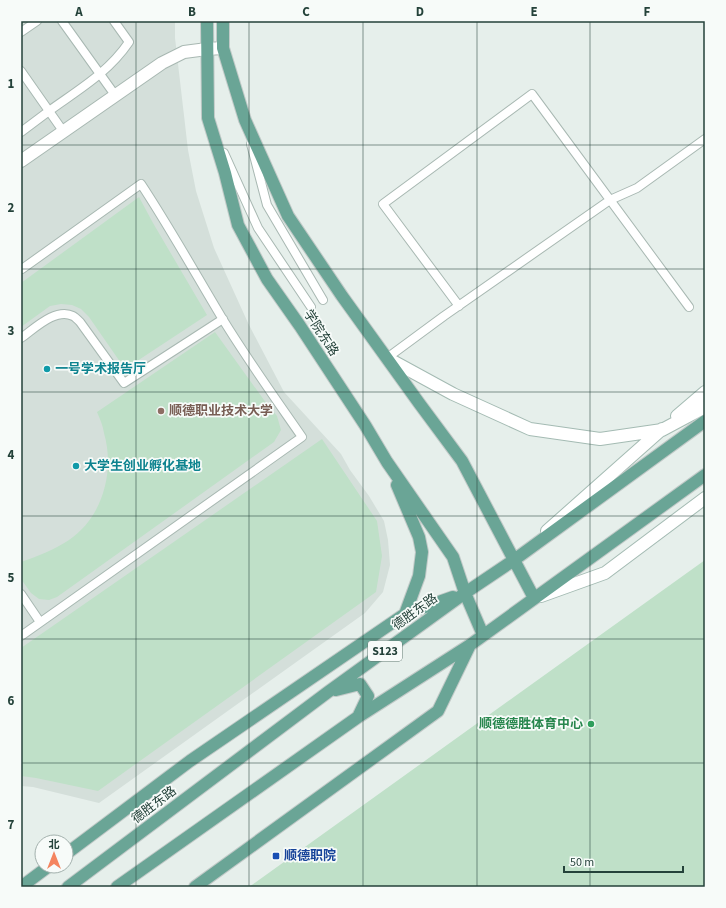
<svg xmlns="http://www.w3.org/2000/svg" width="726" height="908" font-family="'Source Sans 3','Noto Sans SC',sans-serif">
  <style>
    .built { fill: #d4dfda }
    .green { fill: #bfe0c8 }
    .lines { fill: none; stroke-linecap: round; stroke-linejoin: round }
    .lane-casing { stroke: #a8b8b2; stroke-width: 10 }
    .street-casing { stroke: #a8b8b2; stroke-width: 14 }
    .secondary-casing { stroke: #a4bbb3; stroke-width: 14 }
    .primary-casing { stroke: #c2cac8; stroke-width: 14 }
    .lane { stroke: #fff; stroke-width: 8 }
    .street { stroke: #fff; stroke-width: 12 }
    .secondary { stroke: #fff; stroke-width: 12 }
    .primary { stroke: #6aa596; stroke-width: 12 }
    .grid { fill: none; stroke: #24423a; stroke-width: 1; stroke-opacity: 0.55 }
    .culture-dot { fill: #0f9aa8; stroke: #f7fbf9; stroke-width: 1.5 }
    .education-dot { fill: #8d6e63; stroke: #f7fbf9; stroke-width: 1.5 }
    .leisure-dot { fill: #2e9e5b; stroke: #f7fbf9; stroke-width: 1.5 }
    .transit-dot { fill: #1a4fb4; stroke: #f7fbf9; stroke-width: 1.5 }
    .labels { text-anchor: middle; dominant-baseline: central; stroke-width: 3.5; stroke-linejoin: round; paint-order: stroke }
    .shield { fill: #f7fbf9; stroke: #637a73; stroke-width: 1 }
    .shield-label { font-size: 12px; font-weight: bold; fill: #24423a }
    .street-label { font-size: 13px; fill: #24423a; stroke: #f7fbf9 }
    .culture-label { font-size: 13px; font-weight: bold; fill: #0d838f; stroke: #f7fbf9; text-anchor: start }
    .education-label { font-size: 13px; font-weight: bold; fill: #785e54; stroke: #f7fbf9; text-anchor: start }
    .leisure-label { font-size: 13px; font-weight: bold; fill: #27864d; stroke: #f7fbf9; text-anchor: end }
    .transit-label { font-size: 13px; font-weight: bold; fill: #164399; stroke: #f7fbf9; text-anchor: start }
    .neatline { fill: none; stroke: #24423a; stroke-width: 1.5 }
    .grid-label { font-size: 13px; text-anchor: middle; font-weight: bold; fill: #24423a }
  </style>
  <rect width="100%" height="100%" fill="#e6efeb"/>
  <path class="built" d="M21 21H175V38L188 150 196 191 214 248 249 325 284 392 341 454 350 470 369 496 384 521 388 540 390 565 383 592 365 613 99 803 33 787 21 786Z"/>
  <path class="green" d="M139 197 153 223 207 315 125 369 89 317 81 309 72 305 61 304 50 306 21 327V283Z
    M215 332 264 400 277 416 281 430 274 442 57 597 49 600 39 599 31 593 21 579V562C38 556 54 550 69 540 103 517 115 471 104 433 103 426 100 419 97 412Z
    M322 439 377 521 382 556 376 592 98 791 36 778 21 776V648Z
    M705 560V887H249Z"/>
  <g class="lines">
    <defs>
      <path id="lane" d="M62 21 115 95
        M21 32 37 21
        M21 71 49 111C78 90 108 73 129 42L114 21
        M21 132 49 111 63 131
        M251 144 267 205 323 300
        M224 153 258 228 311 307
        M459 306 383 204 532 94 689 307
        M21 338C34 329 56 307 73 316 75 317 78 320 80 322L124 383 223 319
        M387 358 444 316 610 200 637 188 705 139
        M21 594 40 622
        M21 636 302 437C275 398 247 359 222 318 195 273 170 228 141 184L22 269"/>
      <path id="street" d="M21 161 162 63 184 52 207 49 223 48"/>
      <path id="secondary" d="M387 358 453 394 530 429 600 439 662 430 705 407
        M677 416 705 392
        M547 531 662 429
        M541 596 605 573 705 498"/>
      <path id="primary" d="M207 21 208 118 225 173 238 225 267 279 300 326 365 425 387 462 453 557 465 593 483 635
        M223 21V48L245 120 288 216 342 296 419 403 462 461 534 598
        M405 614 453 597
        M336 690 360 684 368 696 358 717
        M66 854 190 761 405 614 419 576 422 552 419 537 397 485
        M21 887 49 866
        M68 887 328 692 465 593 514 560 705 421
        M117 887 358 717 470 645 705 475
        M195 887 438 711 470 645"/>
    </defs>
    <use href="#lane" class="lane-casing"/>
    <use href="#street" class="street-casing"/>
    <use href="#secondary" class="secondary-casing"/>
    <use href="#primary" class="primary-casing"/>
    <use href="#lane" class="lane"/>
    <use href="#street" class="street"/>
    <use href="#secondary" class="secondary"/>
    <use href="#primary" class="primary"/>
  </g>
  <path class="grid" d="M136 21V887M249 21V887M363 21V887M477 21V887M590 21V887M21 145H705M21 269H705M21 392H705M21 516H705M21 639H705M21 763H705"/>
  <g class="culture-dot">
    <circle cx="47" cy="369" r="4"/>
    <circle cx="76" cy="466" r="4"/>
  </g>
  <circle class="education-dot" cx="161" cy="411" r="4"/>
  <circle class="leisure-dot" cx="591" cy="724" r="4"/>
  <rect class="transit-dot" x="272" y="852" width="8" height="8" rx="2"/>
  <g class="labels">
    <rect class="shield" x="368" y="641" width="34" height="20" rx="3"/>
    <g class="shield-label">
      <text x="385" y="651">S123</text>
    </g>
    <g class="street-label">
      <text transform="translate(321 333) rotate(57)">学院东路</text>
      <text transform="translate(415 612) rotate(-36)">德胜东路</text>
      <text transform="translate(154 805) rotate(-37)">德胜东路</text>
    </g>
    <g class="culture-label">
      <text x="55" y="369">一号学术报告厅</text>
      <text x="84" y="466">大学生创业孵化基地</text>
    </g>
    <g class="education-label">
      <text x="169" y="411">顺德职业技术大学</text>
    </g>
    <g class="leisure-label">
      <text x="583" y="724">顺德德胜体育中心</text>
    </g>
    <g class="transit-label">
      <text x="284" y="856">顺德职院</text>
    </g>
  </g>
  <rect width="726" height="908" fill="none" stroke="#f7fbf9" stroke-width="44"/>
  <g transform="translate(54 854)"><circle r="19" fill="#f7fbf9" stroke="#a3b1ad"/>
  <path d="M0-3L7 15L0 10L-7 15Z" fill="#f4845f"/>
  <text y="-6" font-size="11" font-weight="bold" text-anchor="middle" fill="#24423a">北</text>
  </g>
  <path d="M564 866v6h119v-6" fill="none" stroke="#24423a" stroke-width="2"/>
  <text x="570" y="866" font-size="12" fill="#24423a" stroke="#f7fbf9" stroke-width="3" paint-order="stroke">50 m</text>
  <rect x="22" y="22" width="682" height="864" class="neatline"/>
  <g class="grid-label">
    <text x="79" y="16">A</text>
    <text x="192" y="16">B</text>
    <text x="306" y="16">C</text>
    <text x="420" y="16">D</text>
    <text x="534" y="16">E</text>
    <text x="647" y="16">F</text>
    <text x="11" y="88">1</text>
    <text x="11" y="212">2</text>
    <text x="11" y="335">3</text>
    <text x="11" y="459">4</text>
    <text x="11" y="582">5</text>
    <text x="11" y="705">6</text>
    <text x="11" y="829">7</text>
  </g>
</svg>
